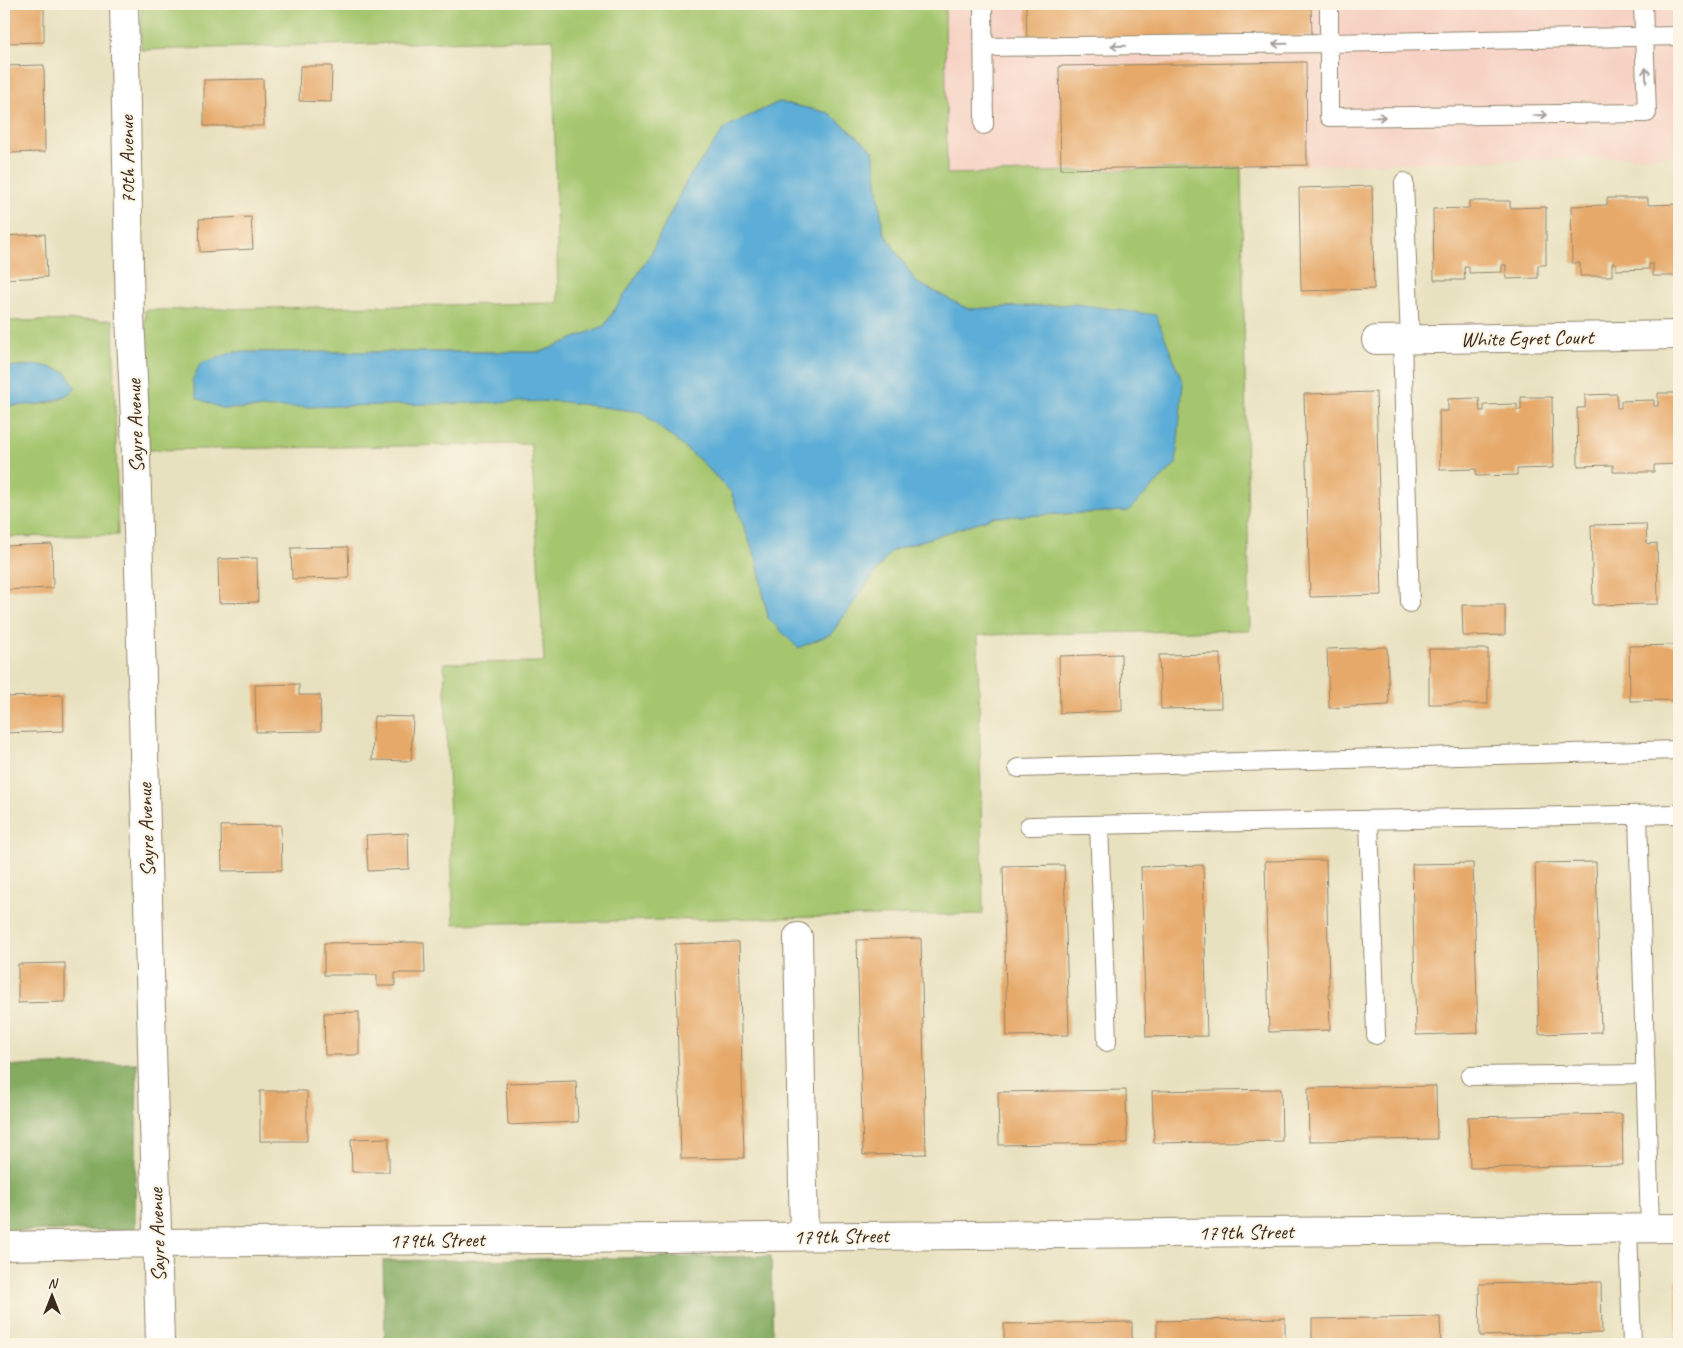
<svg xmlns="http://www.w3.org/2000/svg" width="1683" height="1348" font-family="Caveat,sans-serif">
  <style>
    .built { fill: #f6d2c4 }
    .green { fill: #a5c66e; stroke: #707846; fill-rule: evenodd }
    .forest { fill: #84ab61; stroke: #606a40 }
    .water { fill: #5cadd7; stroke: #4c6c7a }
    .building { fill: #e6a969 }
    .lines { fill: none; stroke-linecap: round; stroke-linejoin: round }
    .service-casing { stroke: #92866e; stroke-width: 20 }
    .minor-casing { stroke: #92866e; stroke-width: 30 }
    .service { stroke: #fff; stroke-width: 18 }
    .minor { stroke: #fff; stroke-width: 28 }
    .oneway { stroke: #a79f9a }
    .labels { text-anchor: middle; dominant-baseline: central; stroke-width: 4; stroke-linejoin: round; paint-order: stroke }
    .street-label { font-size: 21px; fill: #3b2a1e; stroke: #fcf5e5 }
  </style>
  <rect width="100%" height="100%" fill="#fcf5e5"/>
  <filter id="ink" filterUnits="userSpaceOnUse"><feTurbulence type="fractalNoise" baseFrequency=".02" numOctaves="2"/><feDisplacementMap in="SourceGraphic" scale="10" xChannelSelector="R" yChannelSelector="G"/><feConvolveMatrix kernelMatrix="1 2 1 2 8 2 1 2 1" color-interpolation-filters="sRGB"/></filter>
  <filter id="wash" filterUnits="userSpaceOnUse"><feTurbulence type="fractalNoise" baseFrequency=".0096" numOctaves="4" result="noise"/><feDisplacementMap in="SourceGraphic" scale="20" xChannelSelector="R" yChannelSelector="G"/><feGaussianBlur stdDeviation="1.12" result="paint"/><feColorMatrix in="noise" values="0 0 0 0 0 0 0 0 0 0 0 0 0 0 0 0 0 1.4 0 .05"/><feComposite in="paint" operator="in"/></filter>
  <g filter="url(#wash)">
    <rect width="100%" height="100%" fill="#e8e1bf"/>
    <path class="built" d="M945 4H1679V156L947 174Z"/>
    <path class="green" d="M141 4H945L947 174 1241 167 1250 630 978 635 983 914 454 924 444 663 544 662 531 444 148 450 145 310 558 303 553 39 141 50ZM779 102 829 113 873 150 883 231 916 282 968 309 1076 304 1128 511 994 517 891 551 831 634 768 618 757 561 731 492 701 461 641 412 234 352H541L604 326 649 257 687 180 726 127Z
      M113 320 118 535 4 537V406L43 404 62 399 66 372 41 365 4 367V321Z"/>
    <path class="forest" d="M137 1063 135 1230 4 1231V1066Z
      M771 1256 773 1344H385L383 1261Z"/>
    <path class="water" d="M779 102 829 113 873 150 883 231 916 282 968 309 1076 304 1156 315 1183 383 1176 464 1128 511 994 517 891 551 831 634 798 648 768 618 757 561 731 492 701 461 641 412 557 401 223 409 197 398 192 381 200 364 234 352H541L604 326 649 257 687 180 726 127Z
      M41 365 66 372 76 389C50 407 34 404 4 406V367Z"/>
    <g id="blocks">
      <path class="building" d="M4 4H44V42L5 43Z
        M1026 4H1311L1312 36 1027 42Z
        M1306 62 1307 165 1061 169 1059 66Z
        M44 65 45 152 4 153V66Z
        M300 66H332L331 102 299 101Z
        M263 79 264 126H204V80Z
        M1372 186 1374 289 1301 291 1299 188Z
        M1607 198H1648V205L1679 204V276H1653V264H1649V269L1616 270V263H1612V276H1580V263H1572L1571 206 1607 205Z
        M1469 201H1510V208L1546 207V265H1538V278L1506 279V265H1502V272L1469 273V267H1464L1465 280H1434L1433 209 1469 208Z
        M251 217 253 249 200 252 199 219Z
        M45 234 47 277 4 279V236Z
        M1376 392 1382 595 1310 597 1304 394Z
        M1658 393H1679V464L1654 465V472H1613V465L1578 466 1577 408H1585V395L1617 394V408H1621V401L1654 400V406H1658Z
        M1521 397H1552L1553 468 1517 469V475L1476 476V469L1440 470 1439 411H1448V399L1479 398 1480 411H1484V405L1517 404V410H1521Z
        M1646 524 1647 544 1657 543 1658 604 1593 605 1591 525Z
        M52 544 53 588 4 590V546Z
        M348 547 349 578 292 579 291 548Z
        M257 558 258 602 219 603 218 559Z
        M1462 605H1505V635L1463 636Z
        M1679 645V700L1630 701 1629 646Z
        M1387 647 1389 705 1329 708 1327 649Z
        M1429 649H1488V704H1429Z
        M1121 654 1122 711 1060 713 1059 656Z
        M1220 654 1221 708 1161 709 1159 655Z
        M299 684V695H320L321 731 256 732 255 685Z
        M63 695 64 731 4 733V697Z
        M374 716 413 717 411 761 372 760Z
        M281 825 282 870 222 871 221 826Z
        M408 833 409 869 368 871 366 835Z
        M1676 845H1679V931H1678Z
        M1326 860 1330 1030 1269 1032 1265 861Z
        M1596 862 1601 1032 1539 1034 1535 863Z
        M1473 863 1478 1033 1416 1035 1412 864Z
        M1064 865 1069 1035 1007 1036 1003 866Z
        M1203 865 1207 1036 1146 1037 1141 867Z
        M921 938 926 1154 863 1155 857 940Z
        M424 942 425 973H395V986H377V975H324V943Z
        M739 942 744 1158 681 1159 675 944Z
        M65 963V1002L18 1003V964Z
        M359 1012V1055H325L324 1013Z
        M576 1081 578 1122 508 1125 506 1083Z
        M1436 1086 1437 1139 1309 1141 1308 1088Z
        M1281 1089 1282 1141 1154 1143 1152 1091Z
        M1126 1090 1127 1143 999 1145 998 1092Z
        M260 1091H307V1141H260Z
        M1622 1114 1623 1165 1470 1168 1468 1117Z
        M389 1138V1172H352L351 1139Z
        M1676 1280H1679V1344H1677Z
        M1601 1282 1602 1333 1480 1336 1479 1284Z
        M1440 1317 1441 1344H1312V1319Z
        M1285 1318V1344H1157V1321Z
        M1132 1322V1344H1004V1324Z
        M48 1340 49 1344H4V1342Z"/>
    </g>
  </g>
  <g filter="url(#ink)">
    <use href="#blocks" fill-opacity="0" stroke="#92866e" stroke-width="1"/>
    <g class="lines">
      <defs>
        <path id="service" d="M983 4 984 125
          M1329 4V117L1647 113 1643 4
          M984 47 1329 43 1679 36
          M1404 182 1410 340
          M1402 340 1410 603
          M1018 768 1679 750
          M1638 815 1650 1228
          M1369 821 1376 1035
          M1099 825 1107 1042
          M1029 826 1679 814
          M1470 1076 1645 1074
          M1628 1228 1632 1344"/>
        <path id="minor" d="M124 4 130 317 135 419 160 1344
          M1376 340 1679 335
          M798 937 804 1236
          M4 1246 158 1243 1679 1228"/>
      </defs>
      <use href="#service" class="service-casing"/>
      <use href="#minor" class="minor-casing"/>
      <use href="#service" class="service"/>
      <use href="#minor" class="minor"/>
    </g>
    <defs><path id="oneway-shaft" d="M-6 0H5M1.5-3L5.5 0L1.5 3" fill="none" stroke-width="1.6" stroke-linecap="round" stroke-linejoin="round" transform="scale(1.25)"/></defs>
    <g class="oneway">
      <use href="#oneway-shaft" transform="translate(1280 44) rotate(179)"/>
      <use href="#oneway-shaft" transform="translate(1118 46) rotate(179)"/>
      <use href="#oneway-shaft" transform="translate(1646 75) rotate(-92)"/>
      <use href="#oneway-shaft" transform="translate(1540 115) rotate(-1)"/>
      <use href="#oneway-shaft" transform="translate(1378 117) rotate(-1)"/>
    </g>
  </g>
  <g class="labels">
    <g class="street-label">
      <text transform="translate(127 160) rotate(-91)">70th Avenue</text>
      <text transform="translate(1527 338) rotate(-1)">White Egret Court</text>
      <text transform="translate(135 426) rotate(-92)">Sayre Avenue</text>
      <text transform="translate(146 830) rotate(-92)">Sayre Avenue</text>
      <text transform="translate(1246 1232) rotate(-1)">179th Street</text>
      <text transform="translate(157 1235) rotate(-92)">Sayre Avenue</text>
      <text transform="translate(841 1236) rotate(-1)">179th Street</text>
      <text transform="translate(437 1240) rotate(-1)">179th Street</text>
    </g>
  </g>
  <rect width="1683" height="1348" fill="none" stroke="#fcf5e5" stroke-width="20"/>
  <g transform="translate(52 1296)" stroke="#fcf5e5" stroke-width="4" paint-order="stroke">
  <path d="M0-4L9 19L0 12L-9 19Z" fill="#3b2a1e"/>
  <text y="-8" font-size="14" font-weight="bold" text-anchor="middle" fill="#3b2a1e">N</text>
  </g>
</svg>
